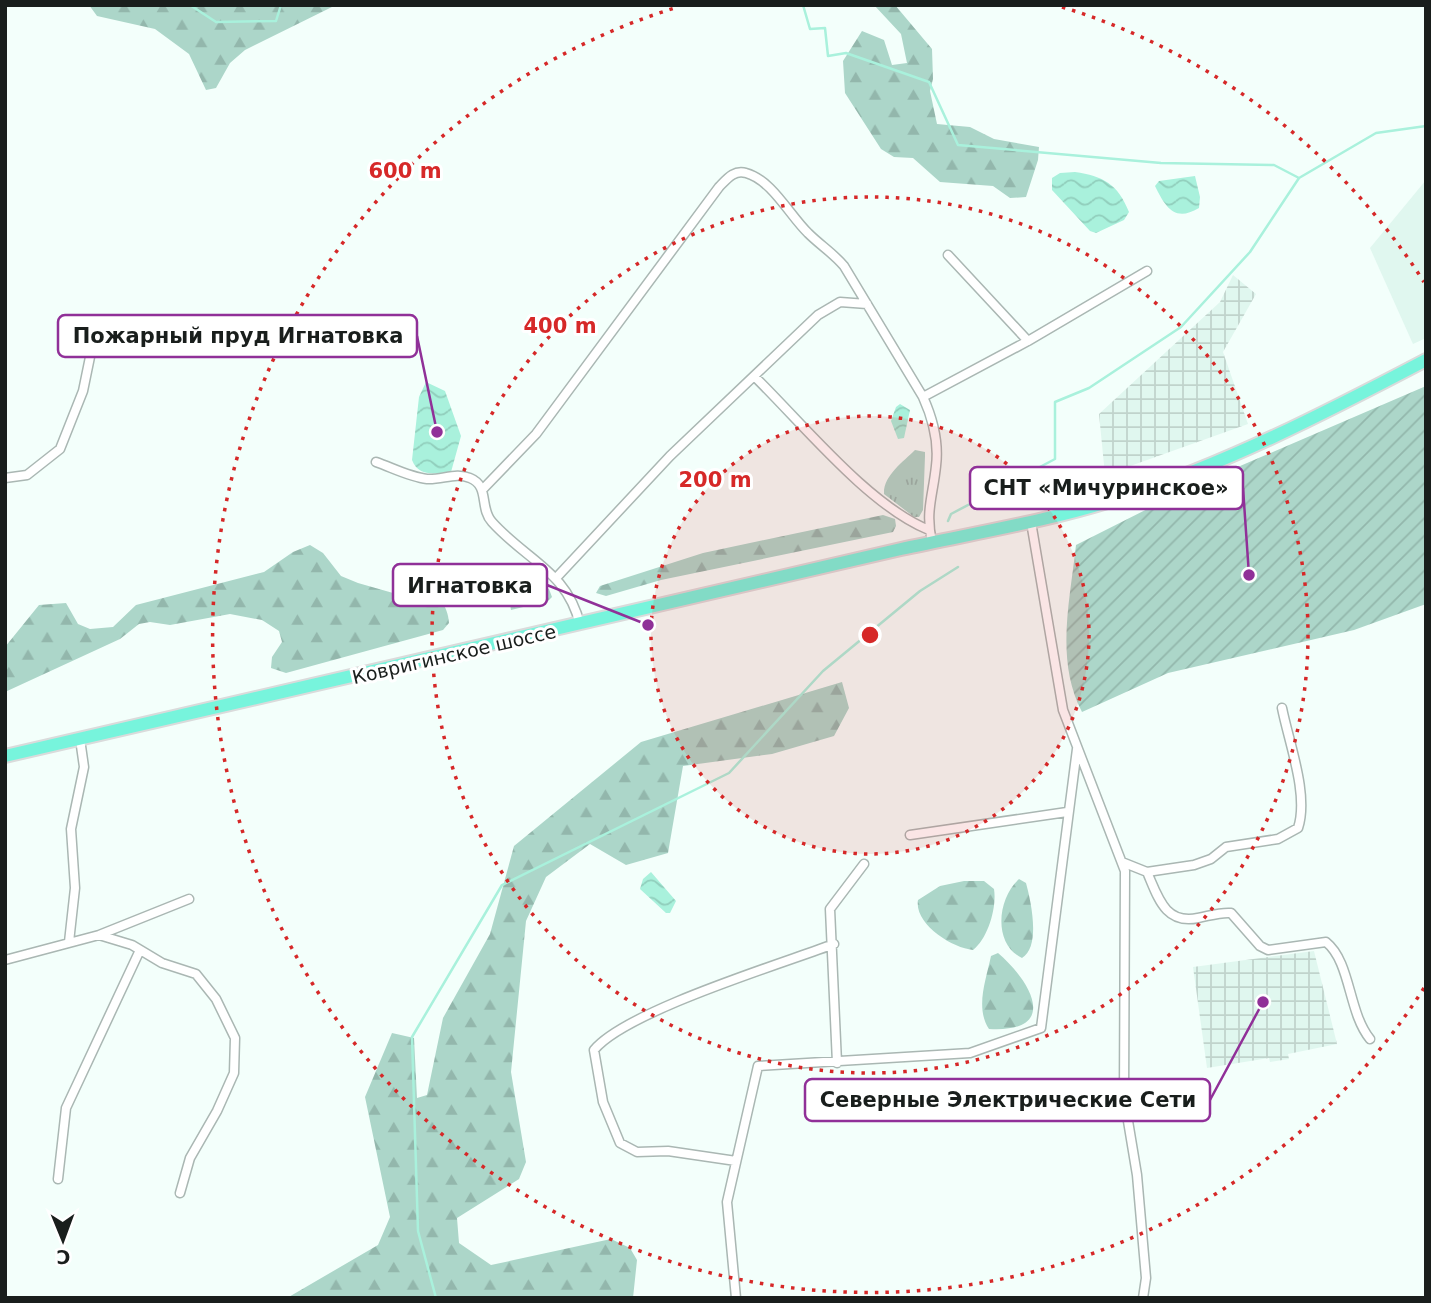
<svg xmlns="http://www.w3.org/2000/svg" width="1431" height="1303" font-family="'DejaVu Sans',sans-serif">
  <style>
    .built { fill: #e0f7ef }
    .industrial { fill: url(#industrial-grid) }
    .grass { fill: url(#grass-tufts) }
    .forest { fill: url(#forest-firs) }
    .garden { fill: url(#garden-furrows) }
    .water { fill: url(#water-waves) }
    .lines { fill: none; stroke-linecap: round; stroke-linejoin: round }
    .stream { stroke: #a9f1dc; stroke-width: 2.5 }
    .minor-casing { stroke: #aab7b3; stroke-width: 11 }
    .primary-casing { stroke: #dadbdb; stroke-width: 16 }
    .minor { stroke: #fff; stroke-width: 8 }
    .primary { stroke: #77f4dc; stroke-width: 12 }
    .ring { fill: none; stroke: #d62828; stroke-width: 3.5; stroke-dasharray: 3.5 7 }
    .labels { text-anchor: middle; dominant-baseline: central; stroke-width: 6; stroke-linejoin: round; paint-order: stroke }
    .street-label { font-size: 19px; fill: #191e1c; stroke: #fff }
    .centre { fill: #d62828; stroke: #fff; stroke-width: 3.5 }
    .ring-label { font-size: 21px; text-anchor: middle; font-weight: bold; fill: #d62828; stroke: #fff; stroke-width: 6; stroke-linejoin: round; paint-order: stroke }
    .leader { fill: none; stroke: #903098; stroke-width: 2.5 }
    .callout-dot { fill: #903098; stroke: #fff; stroke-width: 2.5 }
    .callout { fill: #fff; stroke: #903098; stroke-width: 2.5 }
    .callout-label { font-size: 21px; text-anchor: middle; font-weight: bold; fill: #191e1c }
  </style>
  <defs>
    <pattern id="industrial-grid" width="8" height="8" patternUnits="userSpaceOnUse" patternTransform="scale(1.75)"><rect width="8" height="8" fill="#e0f7ef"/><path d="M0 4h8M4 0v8" fill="none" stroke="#c0d3cc"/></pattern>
    <pattern id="grass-tufts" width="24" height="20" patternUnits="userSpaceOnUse" patternTransform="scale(1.75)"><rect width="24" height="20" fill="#acd6c9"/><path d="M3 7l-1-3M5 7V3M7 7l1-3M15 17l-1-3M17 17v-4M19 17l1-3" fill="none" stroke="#93b7ac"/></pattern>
    <pattern id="forest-firs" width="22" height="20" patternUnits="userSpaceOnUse" patternTransform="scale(1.75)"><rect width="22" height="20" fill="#acd6c9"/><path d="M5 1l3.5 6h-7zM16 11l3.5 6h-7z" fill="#93b7ac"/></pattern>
    <pattern id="garden-furrows" width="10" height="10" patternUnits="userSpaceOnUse" patternTransform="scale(1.75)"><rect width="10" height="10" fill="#acd6c9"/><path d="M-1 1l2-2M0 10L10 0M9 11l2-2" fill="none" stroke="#93b7ac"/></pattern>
    <pattern id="water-waves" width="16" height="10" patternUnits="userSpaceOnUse" patternTransform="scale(1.75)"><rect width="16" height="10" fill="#a9f1dc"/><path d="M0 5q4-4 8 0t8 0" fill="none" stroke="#91cebc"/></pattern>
  </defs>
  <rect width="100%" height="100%" fill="#f3fffb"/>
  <path class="built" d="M1426 180V338L1413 344 1370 248Z"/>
  <path class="industrial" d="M1233 275 1256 294 1223 352 1248 424 1105 475 1099 414 1220 302Z
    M1314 951 1337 1044 1288 1054 1289 1059 1270 1062 1269 1058 1207 1068 1193 967Z"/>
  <path class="grass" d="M915 450 925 452V456L923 510 919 517H914L884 494C883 476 903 462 915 450Z"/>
  <path class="forest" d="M89 5H336L245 50 230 63 216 88 206 90 189 54 155 29 97 16Z
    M874 5H895L932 49 933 79 930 91 937 124 970 127 994 139 1039 147 1038 160 1026 197 1010 198 993 186 940 182 913 158 894 157 881 149 845 93 843 61 862 31 884 40 892 65 907 63 901 34Z
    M883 515 895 519 896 526 893 532 661 580 606 596 596 593 600 586 703 553Z
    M310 545 323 553 341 576 358 583 400 595 423 586C438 595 448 605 449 623L443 630 286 673 271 668 272 657 282 642 279 631 262 620 230 614 170 625 150 622 139 624 120 639 5 692V647L39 605 66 603 78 624 90 629 113 627 136 605 264 572 293 552Z
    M536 584 549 589 552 597 548 601 511 610 510 604 526 588Z
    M842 682 849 708 834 736 772 754 683 766 668 853 626 865 590 844 546 877 526 921 511 1072 526 1162 519 1179 457 1218 459 1243 491 1265 611 1239 630 1248 637 1260 633 1298H287L378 1245 390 1217 365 1097 392 1033 414 1038 417 1098 427 1095 443 1018 490 934 514 846 641 742Z
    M1019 879 1026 883C1031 901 1041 947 1022 958 993 944 997 899 1019 879Z
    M964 881H984L994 889C997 907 988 939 973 950 952 948 914 924 918 900L940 886Z
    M998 953C1032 982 1060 1033 989 1029 975 1008 986 980 991 956Z"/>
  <path class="garden" d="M1426 386V604L1354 630 1168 673 1082 712C1055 660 1070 601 1076 545L1189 488Z"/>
  <path class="water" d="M1075 172C1103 176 1118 184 1129 212L1124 220 1096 233 1090 231 1052 190V178L1060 173Z
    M1195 176 1200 197 1199 208C1174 223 1165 206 1155 186L1159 181Z
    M426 382 445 391 461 436 451 472C436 473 419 478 412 460L419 397Z
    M900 404 910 410 904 438 898 439 891 421 896 407Z
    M651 872 676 901 670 913H666L640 889 643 879Z"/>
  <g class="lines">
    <path class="stream" d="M190 5 216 22 276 21 281 5
      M803 5 810 29 825 28 828 56 846 53 929 82 958 145 1161 163 1274 165 1299 178 1376 133 1426 126
      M948 521 951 514 1055 459V402L1089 388 1181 327 1250 252 1299 178
      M436 1298 418 1231 412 1037 502 885 729 773 823 671 920 591 958 567"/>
    <defs>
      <path id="minor" d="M948 255 1028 341
        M755 377C802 423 869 506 929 530
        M923 397 1028 341 1147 271
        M376 462C393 468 410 477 427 479 442 480 456 472 470 478 490 486 479 508 492 522 526 560 568 572 580 625
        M5 478 27 475 60 449 83 391 90 357 79 334
        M483 489 536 434 719 187C726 180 734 169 746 173 772 180 790 216 808 233 820 245 833 253 844 266L923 397C933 419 939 442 936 466 933 496 925 511 932 542
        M1031 522 1063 710 1125 871 1124 1097 1137 1175 1146 1278 1143 1298
        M557 577 670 456 818 315 840 302 867 304
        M910 835 1067 812
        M1122 862 1147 872C1158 897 1165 925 1198 918 1209 916 1220 912 1231 913L1260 946 1268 950 1326 942C1351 962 1348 1012 1370 1039
        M1147 872 1194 865 1211 859 1226 847 1278 839 1298 828C1309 795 1289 743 1282 708
        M99 935 132 945 162 963 196 974 216 999 235 1038 234 1073 217 1111 190 1158 180 1193
        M69 942 75 888 71 829 84 767 80 739
        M5 960 99 935 189 899
        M837 1063 830 909 864 864
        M736 1161 668 1151 637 1152 620 1143 603 1102 594 1050C626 1011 781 964 834 944
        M58 1179 66 1108 140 950
        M736 1298 727 1202 758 1066 970 1053 1041 1028 1077 749"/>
      <path id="primary" d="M5 756 901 549C974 533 1049 521 1120 498 1226 464 1327 412 1426 360"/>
    </defs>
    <use href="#minor" class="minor-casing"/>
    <use href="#primary" class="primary-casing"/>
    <use href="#minor" class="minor"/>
    <use href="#primary" class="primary"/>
  </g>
  <circle cx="870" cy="635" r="219" fill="#d62828" fill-opacity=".12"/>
  <g class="ring">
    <circle cx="870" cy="635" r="219"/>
    <circle cx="870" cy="635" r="438"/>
    <path d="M1424 988A657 657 0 1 1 678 7M1062 7A657 657 0 0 1 1424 282"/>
  </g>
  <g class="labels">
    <g class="street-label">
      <text transform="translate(454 654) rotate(-13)">Ковригинское шоссе</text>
    </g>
  </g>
  <circle cx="870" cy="635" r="10" class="centre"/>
  <g class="ring-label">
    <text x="405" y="178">600 m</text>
    <text x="560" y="333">400 m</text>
    <text x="715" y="487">200 m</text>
  </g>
  <path class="leader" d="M437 432L417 336M1249 575L1243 488M648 625L547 585M1263 1002L1210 1100"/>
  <g class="callout-dot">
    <circle cx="437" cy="432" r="7"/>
    <circle cx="1249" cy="575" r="7"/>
    <circle cx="648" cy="625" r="7"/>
    <circle cx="1263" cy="1002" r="7"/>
  </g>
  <g class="callout">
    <rect x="58" y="315" width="359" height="42" rx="7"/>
    <rect x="970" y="467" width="273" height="42" rx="7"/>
    <rect x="393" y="564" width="154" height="42" rx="7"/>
    <rect x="805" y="1079" width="405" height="42" rx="7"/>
  </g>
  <g class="callout-label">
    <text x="238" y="343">Пожарный пруд Игнатовка</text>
    <text x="1106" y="495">СНТ «Мичуринское»</text>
    <text x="470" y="593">Игнатовка</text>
    <text x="1008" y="1107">Северные Электрические Сети</text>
  </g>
  <rect width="1431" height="1303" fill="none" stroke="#191e1c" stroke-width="14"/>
  <g transform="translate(63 1240) rotate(179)" stroke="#ffffff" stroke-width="5" paint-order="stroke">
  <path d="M0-5L12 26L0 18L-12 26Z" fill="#191e1c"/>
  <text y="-10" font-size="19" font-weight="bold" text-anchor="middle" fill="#191e1c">С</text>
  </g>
</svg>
